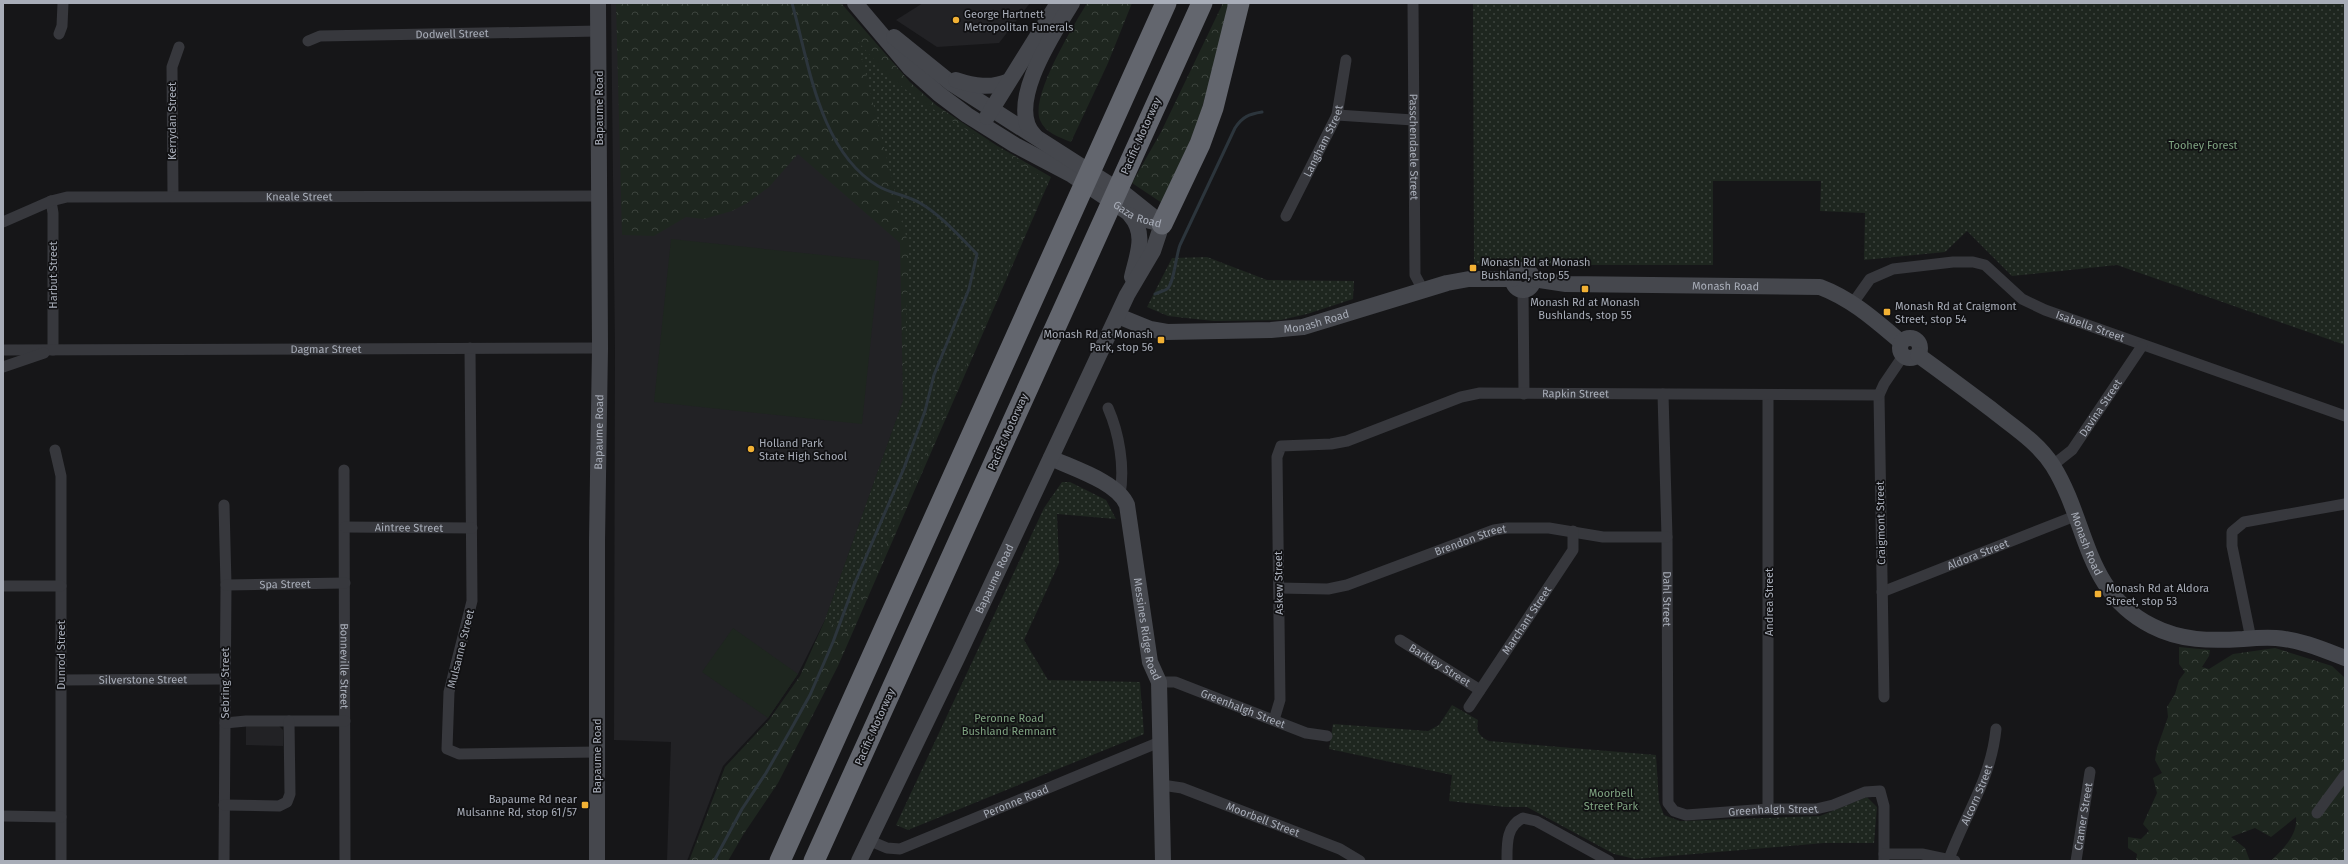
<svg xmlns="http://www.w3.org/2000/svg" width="2348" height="864" font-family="'Fira Sans',sans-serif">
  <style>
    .built { fill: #222225 }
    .forest { fill: url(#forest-crowns) }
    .park { fill: url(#park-dots) }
    .garden { fill: #1e261f }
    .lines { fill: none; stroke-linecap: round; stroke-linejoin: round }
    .stream { stroke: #2c353c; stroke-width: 3 }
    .street { stroke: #37383d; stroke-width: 11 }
    .secondary { stroke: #45474d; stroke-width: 16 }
    .highway { stroke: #63666e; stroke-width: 21 }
    .poi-dot { fill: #f2b134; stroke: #111113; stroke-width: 1.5 }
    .labels { text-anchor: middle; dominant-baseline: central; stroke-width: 3.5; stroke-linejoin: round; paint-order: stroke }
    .poi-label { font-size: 11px; fill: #a8adb8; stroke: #111113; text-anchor: start }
    .street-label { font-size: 11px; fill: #a8adb8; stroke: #111113 }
    .park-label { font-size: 11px; fill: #7fa381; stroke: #111113 }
  </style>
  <defs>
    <pattern id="forest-crowns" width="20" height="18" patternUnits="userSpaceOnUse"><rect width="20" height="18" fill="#1e261f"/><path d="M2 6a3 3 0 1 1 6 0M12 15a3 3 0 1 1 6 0" fill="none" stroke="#3c433d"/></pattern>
    <pattern id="park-dots" width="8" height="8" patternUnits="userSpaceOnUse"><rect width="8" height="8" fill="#1e261f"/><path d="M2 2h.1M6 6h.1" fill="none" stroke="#3c433d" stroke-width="1.8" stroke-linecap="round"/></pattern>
  </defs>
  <rect width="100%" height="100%" fill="#161618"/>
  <path class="built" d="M611 3H827L909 248 903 401 825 620 798 674 768 718 723 766 687 861H667L671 742 614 740 615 349Z
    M923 3H1030L999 43 937 47 896 20Z
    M246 725 279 726 283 730V746L246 745Z"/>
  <path class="forest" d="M616 3H841L910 82 936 105 996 145 1051 177 838 666 778 783 743 835 728 861H689L725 767 769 720 800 676 825 620 903 401 900 243 798 154 769 187 747 203 732 211 704 219 686 217 654 236 622 235Z
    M1087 3H1132L1108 63 1071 142C1059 137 1045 133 1040 120 1030 96 1074 25 1087 3Z
    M1223 3H1232L1197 125 1162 203 1132 183 1161 132Z
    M2179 647 2210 650 2209 656 2202 667 2209 669 2233 654 2275 648 2332 666 2345 678V861H2271C2283 849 2298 835 2296 817L2271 837 2255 828 2231 837 2245 848 2250 861H2136L2137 854 2128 848V837L2141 839 2149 831 2143 824 2157 793 2153 778 2162 773 2155 760 2157 748 2168 717 2167 707 2175 694 2179 680 2185 672 2179 664Z"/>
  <path class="park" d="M1473 3H2345V345L2117 265 2012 276 1967 231 1945 252 1864 260 1865 213 1820 211 1821 181H1713V265H1474Z
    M858 42 890 77 920 101 1048 181 847 632 825 620 903 401 909 248Z
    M1207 257 1267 280 1354 281 1353 299 1307 314 1281 320 1214 321 1168 316 1147 307 1172 258Z
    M1062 482H1070L1106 500 1116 519 1057 514 1059 563 1024 640 1048 680 1140 682 1144 734 908 830 896 825 1044 508Z
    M1452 705 1478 720C1476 732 1479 736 1489 741L1656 755 1659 802 1664 815 1680 821 1820 816 1867 797 1877 807 1874 843H1824L1635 859 1614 854 1527 807H1505L1449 801 1452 775 1329 749 1333 724 1428 731 1439 725Z"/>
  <path class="garden" d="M671 239 879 261 862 424 654 402Z
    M733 628 798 674 768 718 702 672Z"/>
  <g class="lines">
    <path class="stream" d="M1155 294C1159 292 1164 291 1167 289 1174 284 1176 255 1180 245L1235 128C1242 117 1249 114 1262 112
      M714 861 742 809 766 773 790 731 810 695 833 642 854 585 904 468 925 411 934 375 969 289 977 254C959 236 942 216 920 203 907 195 891 194 878 186 819 151 809 63 792 3"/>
    <g class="street">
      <path id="s1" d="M1413 3 1415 275 1423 290"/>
      <path d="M59 34 62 26 63 3"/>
      <path id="s2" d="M308 41 320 36 599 31"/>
      <path d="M1337 115 1413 120"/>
      <path d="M173 196 172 67 179 47"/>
      <path d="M51 201 53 213V350"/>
      <path id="s3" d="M1286 216 1337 115 1346 60"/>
      <path id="s4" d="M3 222 51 201 67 197 600 196"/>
      <path d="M1523 290 1524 394"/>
      <path id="s5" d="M1853 303 1870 279 1893 269 1953 262H1973L1985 265 2022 299 2045 310 2345 416"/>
      <path d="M470 348 472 601 449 692 447 749 459 754 597 752"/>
      <path id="s6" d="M3 350 600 348"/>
      <path d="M3 367 44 353"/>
      <path id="s7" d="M1663 394 1667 537 1668 803 1674 811 1686 815 1768 809H1816L1833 805 1865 792 1880 791 1884 806V861"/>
      <path d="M1768 395V809"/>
      <path d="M1108 408C1119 433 1125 467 1120 494"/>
      <path d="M55 450 61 476V861"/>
      <path id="s8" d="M2053 465 2072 450 2142 346"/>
      <path id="s9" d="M344 470 345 861"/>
      <path d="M224 505 226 585 224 861"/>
      <path id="s10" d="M345 527 472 528"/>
      <path id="s11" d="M226 585 345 583"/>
      <path d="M3 586H61"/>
      <path id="s12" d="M1279 588 1328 589 1347 585 1494 530 1507 528H1549L1603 537H1667"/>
      <path id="s13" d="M1882 592 2075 516"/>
      <path d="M2251 639 2232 546V532L2244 522 2345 504"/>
      <path id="s14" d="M1400 640 1480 690"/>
      <path id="s15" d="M62 680 224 679"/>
      <path id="s16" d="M1159 682H1175L1306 733 1327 736"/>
      <path d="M1884 697 1879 395 1884 384 1903 356"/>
      <path id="s17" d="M1469 707 1573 550V531"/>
      <path id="s18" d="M1274 720 1280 700 1277 457 1281 446 1331 444 1347 441 1461 397 1480 393 1879 395"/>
      <path d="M225 723 246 721H345"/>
      <path id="s19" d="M1162 785 1182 788 1340 849 1360 861"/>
      <path d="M224 805 279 806 287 802 290 794 289 721"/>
      <path d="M2317 813 2345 775"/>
      <path d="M3 816 61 817"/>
      <path id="s20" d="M868 840 887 848 900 849 1162 741"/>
      <path d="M1884 854H1922L1955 861"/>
      <path id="s21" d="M1949 859C1966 813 1991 779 1996 729"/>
      <path d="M1507 861C1507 844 1506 826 1523 818L1536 821 1609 861"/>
      <path id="s22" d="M2076 861 2090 772"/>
    </g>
    <g class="secondary">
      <path id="s23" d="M855 3 910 68 939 94 967 115 1015 145 1072 175 1135 217 1162 224"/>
      <path d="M894 37 951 83 1126 195 1161 223"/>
      <path d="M956 80C974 86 991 89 1009 81"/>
      <path d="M987 117 1058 3"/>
      <path d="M1035 136C1004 106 1055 31 1072 3"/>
      <path d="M1130 215C1147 234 1137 255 1132 277"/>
      <circle cx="1523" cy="280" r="10"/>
      <path id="s24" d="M1533 279 1566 284 1820 287C1852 299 1876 321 1901 342"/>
      <path id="s25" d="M1118 316 1150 329 1167 332 1271 330 1303 327 1447 283 1469 279H1512"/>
      <circle cx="1910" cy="348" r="10"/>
      <path id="s26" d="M1918 355C1943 373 1967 391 1991 409 2012 426 2038 442 2053 466 2088 522 2084 592 2152 626 2181 641 2210 641 2243 639 2254 638 2265 637 2276 638 2301 640 2322 649 2345 658"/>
      <path id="s27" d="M1051 458C1072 468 1118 482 1127 505L1150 662 1159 682 1163 861"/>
      <path id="s28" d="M597 861V541L600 348 598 3"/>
      <path id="s29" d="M859 861 958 656 1127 295 1153 251 1162 224"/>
    </g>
    <path class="highway" d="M1162 224 1200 144 1213 108 1239 3
      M780 861 1166 3
      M814 861 1202 3"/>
  </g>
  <g class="poi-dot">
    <circle cx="956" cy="20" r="4"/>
    <rect x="1469" y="264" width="8" height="8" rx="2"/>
    <rect x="1581" y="285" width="8" height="8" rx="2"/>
    <rect x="1883" y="308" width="8" height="8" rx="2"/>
    <rect x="1157" y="336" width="8" height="8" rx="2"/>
    <circle cx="751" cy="449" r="4"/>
    <rect x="2094" y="590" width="8" height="8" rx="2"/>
    <rect x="581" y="801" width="8" height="8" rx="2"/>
  </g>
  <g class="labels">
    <g class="poi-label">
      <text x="964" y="14">George Hartnett<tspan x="964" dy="13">Metropolitan Funerals</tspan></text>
      <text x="1481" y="262">Monash Rd at Monash<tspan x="1481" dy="13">Bushland, stop 55</tspan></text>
      <text x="1585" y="302" text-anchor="middle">Monash Rd at Monash<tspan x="1585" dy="13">Bushlands, stop 55</tspan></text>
      <text x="1895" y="306">Monash Rd at Craigmont<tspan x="1895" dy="13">Street, stop 54</tspan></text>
      <text x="1153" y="334" text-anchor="end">Monash Rd at Monash<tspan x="1153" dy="13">Park, stop 56</tspan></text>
      <text x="759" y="443">Holland Park<tspan x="759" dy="13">State High School</tspan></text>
      <text x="2106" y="588">Monash Rd at Aldora<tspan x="2106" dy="13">Street, stop 53</tspan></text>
      <text x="577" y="799" text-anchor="end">Bapaume Rd near<tspan x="577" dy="13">Mulsanne Rd, stop 61/57</tspan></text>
    </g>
    <g class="street-label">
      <text stroke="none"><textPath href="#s2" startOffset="145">Dodwell Street</textPath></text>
      <text transform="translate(599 108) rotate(-90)">Bapaume Road</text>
      <text transform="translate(172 121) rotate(-90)">Kerrydan Street</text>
      <text transform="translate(1141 136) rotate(-66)">Pacific Motorway</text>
      <text stroke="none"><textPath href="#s3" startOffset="84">Langham Street</textPath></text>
      <text stroke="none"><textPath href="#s1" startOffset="144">Passchendaele Street</textPath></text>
      <text stroke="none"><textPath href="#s4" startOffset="301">Kneale Street</textPath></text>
      <text stroke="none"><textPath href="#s23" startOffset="357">Gaza Road</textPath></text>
      <text transform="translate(53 275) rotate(-90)">Harbut Street</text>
      <text stroke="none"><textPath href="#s24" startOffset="193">Monash Road</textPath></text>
      <text stroke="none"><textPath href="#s25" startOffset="202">Monash Road</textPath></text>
      <text stroke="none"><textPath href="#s5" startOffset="271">Isabella Street</textPath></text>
      <text stroke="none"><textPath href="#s6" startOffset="323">Dagmar Street</textPath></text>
      <text stroke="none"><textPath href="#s18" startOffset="579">Rapkin Street</textPath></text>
      <text stroke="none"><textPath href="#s8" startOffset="75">Davina Street</textPath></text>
      <text stroke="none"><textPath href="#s28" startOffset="429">Bapaume Road</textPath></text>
      <text transform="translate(1008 432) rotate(-66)">Pacific Motorway</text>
      <text transform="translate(1881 523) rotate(-91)">Craigmont Street</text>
      <text stroke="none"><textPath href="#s10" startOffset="64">Aintree Street</textPath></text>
      <text stroke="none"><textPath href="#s12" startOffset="200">Brendon Street</textPath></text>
      <text stroke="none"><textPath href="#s26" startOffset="260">Monash Road</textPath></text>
      <text stroke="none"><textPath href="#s13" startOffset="103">Aldora Street</textPath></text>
      <text stroke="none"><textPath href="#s29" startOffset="313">Bapaume Road</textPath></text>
      <text transform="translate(1279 583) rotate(-91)">Askew Street</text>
      <text stroke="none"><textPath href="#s11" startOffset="59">Spa Street</textPath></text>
      <text stroke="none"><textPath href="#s7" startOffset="205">Dahl Street</textPath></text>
      <text transform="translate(1769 602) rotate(-90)">Andrea Street</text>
      <text stroke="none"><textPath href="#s17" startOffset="104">Marchant Street</textPath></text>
      <text stroke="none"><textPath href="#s27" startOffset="217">Messines Ridge Road</textPath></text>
      <text transform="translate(461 649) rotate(-76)">Mulsanne Street</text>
      <text transform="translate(61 655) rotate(-90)">Dunrod Street</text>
      <text stroke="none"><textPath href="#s9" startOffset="196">Bonneville Street</textPath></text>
      <text stroke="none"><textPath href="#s14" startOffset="47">Barkley Street</textPath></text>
      <text stroke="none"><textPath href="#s15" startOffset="81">Silverstone Street</textPath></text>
      <text transform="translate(225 683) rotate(-90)">Sebring Street</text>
      <text stroke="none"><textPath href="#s16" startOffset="89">Greenhalgh Street</textPath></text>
      <text transform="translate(875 727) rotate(-66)">Pacific Motorway</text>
      <text transform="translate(597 756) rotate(-90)">Bapaume Road</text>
      <text stroke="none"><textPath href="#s21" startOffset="70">Alcorn Street</textPath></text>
      <text stroke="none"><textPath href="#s20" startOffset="159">Peronne Road</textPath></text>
      <text stroke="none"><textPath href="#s7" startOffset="519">Greenhalgh Street</textPath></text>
      <text stroke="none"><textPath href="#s22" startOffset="45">Cramer Street</textPath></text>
      <text stroke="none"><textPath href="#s19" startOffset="107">Moorbell Street</textPath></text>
    </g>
    <g class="park-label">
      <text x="2203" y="145">Toohey Forest</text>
      <text x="1009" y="718">Peronne Road<tspan x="1009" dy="13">Bushland Remnant</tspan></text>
      <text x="1611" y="793">Moorbell<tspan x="1611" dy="13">Street Park</tspan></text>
    </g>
  </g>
  <rect width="2348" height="864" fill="none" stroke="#a8adb8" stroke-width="8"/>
</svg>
